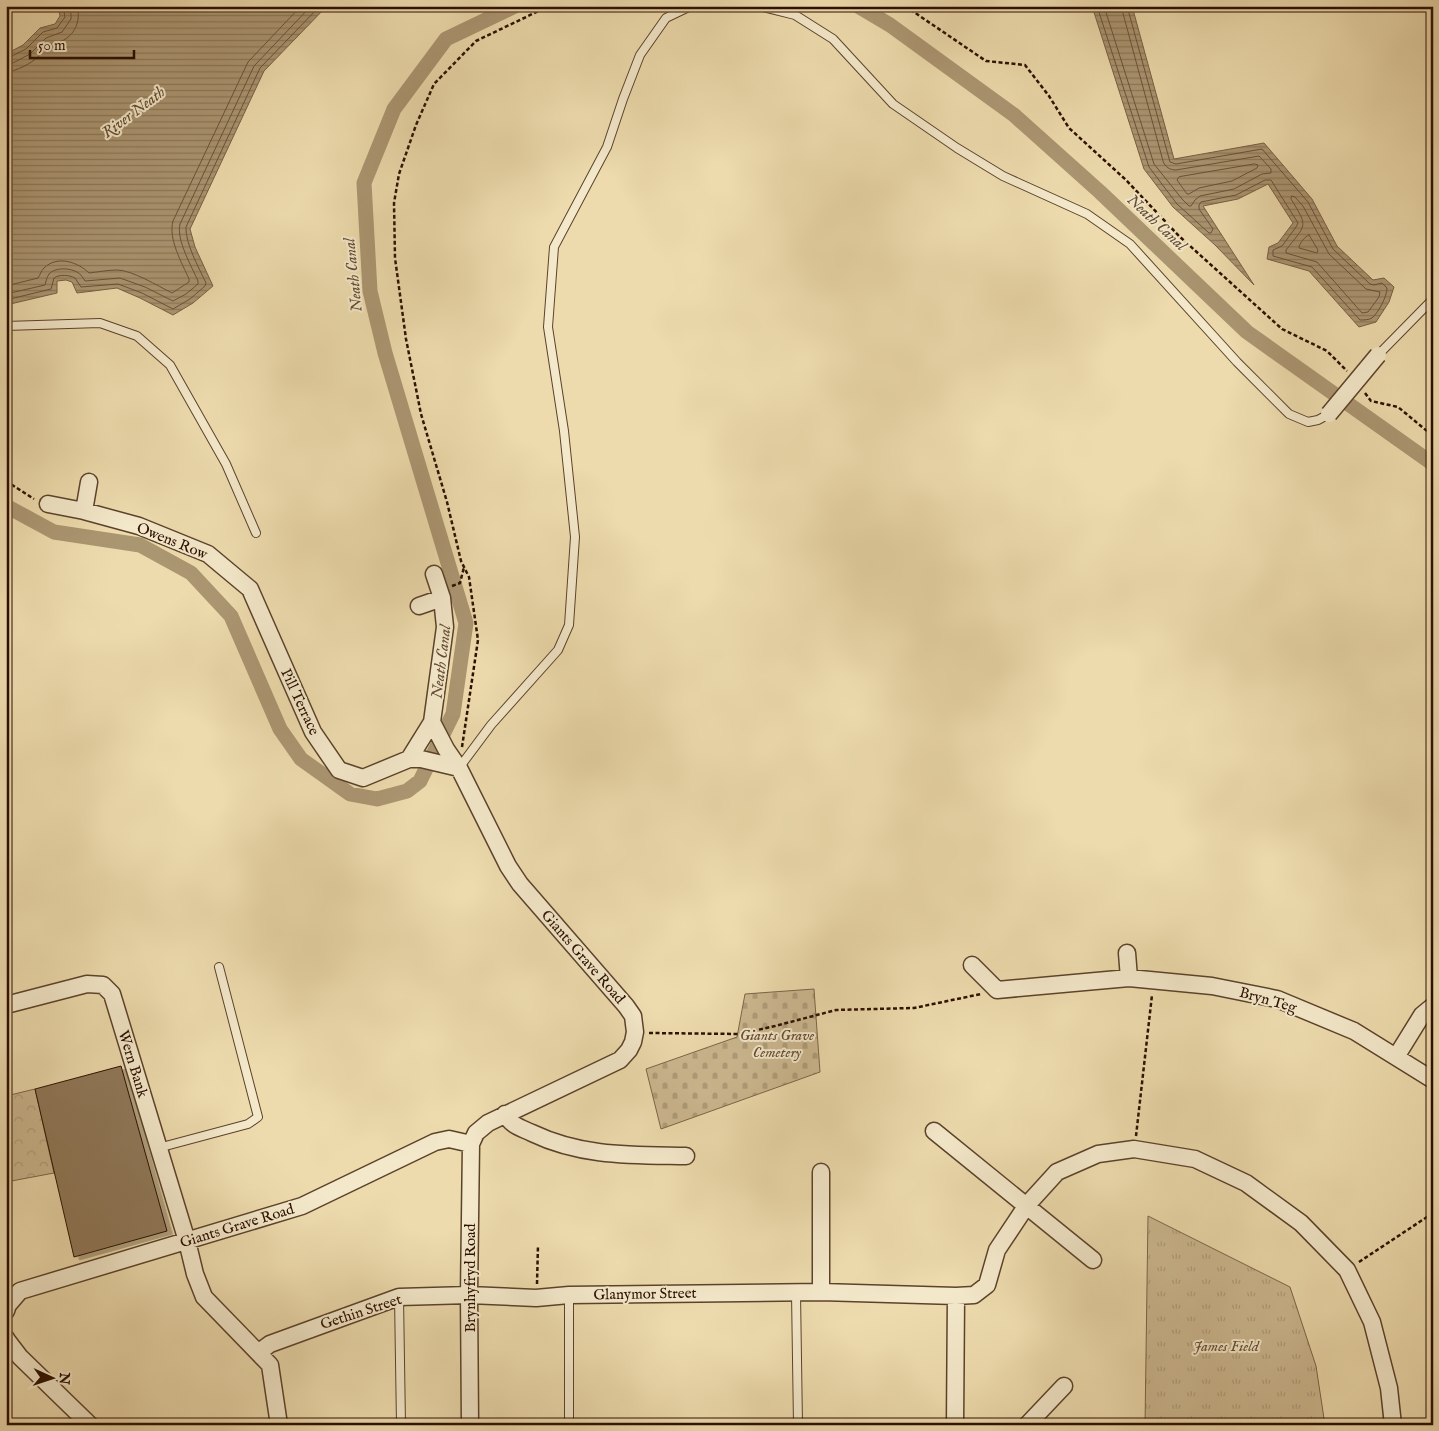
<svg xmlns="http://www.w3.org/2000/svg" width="1439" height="1431" font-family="'IM FELL English',serif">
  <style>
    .forest { fill: url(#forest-crowns); stroke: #7c6448 }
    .cemetery { fill: url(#cemetery-stones); stroke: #7c6448 }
    .park { fill: url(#park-tufts); stroke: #7c6448 }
    .water { fill: url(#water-rules); stroke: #786044 }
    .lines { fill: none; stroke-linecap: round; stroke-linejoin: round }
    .shore { stroke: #6c5239; stroke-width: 1 }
    .canal { stroke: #ab9672; stroke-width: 15 }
    .building { fill: #90795a; stroke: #2c0f00; filter: url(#shadow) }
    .lane-casing { stroke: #5c422b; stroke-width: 10 }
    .street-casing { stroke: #5c422b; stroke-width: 19 }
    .path { stroke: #2c0f00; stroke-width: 2.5; stroke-dasharray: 4 2.5; stroke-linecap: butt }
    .lane { stroke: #f3e8ca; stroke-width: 8 }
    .street { stroke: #f3e8ca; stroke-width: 16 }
    .street-bridge-casing { stroke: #5c422b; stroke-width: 19; stroke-linecap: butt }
    .street-bridge { stroke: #f3e8ca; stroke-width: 16 }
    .labels { text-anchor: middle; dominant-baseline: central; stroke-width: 4; stroke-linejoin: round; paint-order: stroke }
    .street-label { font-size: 15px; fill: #2c0f00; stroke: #f3e8ca }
    .park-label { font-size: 15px; font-style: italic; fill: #644a32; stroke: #f3e8ca }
    .water-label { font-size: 16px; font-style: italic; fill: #654c33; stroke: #f3e8ca }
  </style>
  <defs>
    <pattern id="forest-crowns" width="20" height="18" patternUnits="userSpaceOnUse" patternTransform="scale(1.25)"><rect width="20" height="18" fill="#ccb890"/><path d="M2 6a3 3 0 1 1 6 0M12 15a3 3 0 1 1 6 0" fill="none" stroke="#af9d7a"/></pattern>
    <pattern id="cemetery-stones" width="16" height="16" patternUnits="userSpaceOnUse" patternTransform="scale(1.25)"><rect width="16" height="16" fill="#ccb890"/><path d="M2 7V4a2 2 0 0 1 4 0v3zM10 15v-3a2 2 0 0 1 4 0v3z" fill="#af9d7a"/></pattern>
    <pattern id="park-tufts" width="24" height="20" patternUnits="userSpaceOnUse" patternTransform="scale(1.25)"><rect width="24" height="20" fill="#ccb890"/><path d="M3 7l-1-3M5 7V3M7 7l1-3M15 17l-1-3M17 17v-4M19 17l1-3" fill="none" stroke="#af9d7a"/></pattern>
    <pattern id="water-rules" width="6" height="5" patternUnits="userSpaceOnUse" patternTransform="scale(1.25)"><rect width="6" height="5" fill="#ab9672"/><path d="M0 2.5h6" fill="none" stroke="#8b795b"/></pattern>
    <filter id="shadow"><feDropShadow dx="5.5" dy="3" stdDeviation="0" flood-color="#0004"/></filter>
  </defs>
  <rect width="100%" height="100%" fill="#eddbad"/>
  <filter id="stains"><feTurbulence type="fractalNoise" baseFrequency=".004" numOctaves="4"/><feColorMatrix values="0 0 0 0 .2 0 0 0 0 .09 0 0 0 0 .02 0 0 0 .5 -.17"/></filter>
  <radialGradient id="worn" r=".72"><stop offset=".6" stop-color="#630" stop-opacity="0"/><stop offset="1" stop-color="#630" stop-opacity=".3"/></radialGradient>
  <path class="forest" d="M35 1089 54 1173 6 1182V1096Z"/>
  <path class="cemetery" d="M814 989 820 1072 661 1129 646 1069 737 1037 745 994Z"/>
  <path class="park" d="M1148 1216 1290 1287 1316 1366 1325 1425H1145Z"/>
  <path class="water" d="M58 6H327L264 71 190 229 195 247 213 286 193 303 173 315 140 298 117 288 77 293 72 282 66 280 57 281V293L6 305V54L23 45 40 28 55 24 60 16Z
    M1092 6H1132L1174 159 1264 143 1312 199 1337 246 1373 280 1384 278 1394 287 1389 302 1376 322 1359 327 1309 271 1267 259 1269 247 1278 243 1293 223 1268 184 1238 199 1203 206 1254 285 1215 245 1173 207 1144 169Z"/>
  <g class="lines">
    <path class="shore" d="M1097 6 1149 167 1177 204 1209 233H1211L1213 229 1199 209V205L1201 202 1236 195 1265 180H1271L1298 223 1296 227 1282 246 1273 250V256L1312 267 1360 320C1363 320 1369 320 1372 318 1379 312 1387 296 1387 288L1382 283 1374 285 1370 284 1333 249 1308 202 1262 149 1176 164 1170 162 1127 6
      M1104 6 1154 164 1182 199 1189 206H1191L1195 200 1200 196 1234 189 1262 174 1271 173V169L1259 156 1176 170C1170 170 1165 167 1163 161L1121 6
      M6 58 10 57 26 49 43 32 57 28 65 17 63 6
      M6 64 13 63 30 54 46 38 62 32 71 19V14L69 6
      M6 72C17 71 30 64 38 57 41 53 45 48 49 45 53 42 59 43 64 40 76 33 81 19 77 6
      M1255 164 1258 165 1257 168 1232 181 1199 188 1189 194H1187L1177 180 1179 177Z
      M1292 196 1295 197 1303 206 1329 254 1366 289 1380 292 1379 297 1368 312 1362 313 1317 262 1286 253V250C1306 224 1309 228 1291 199Z
      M1309 235 1318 250 1317 253 1299 248C1299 244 1305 236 1309 235Z
      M6 286 38 278C40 275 41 271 44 268 57 255 78 262 89 273 98 272 108 270 117 270 132 270 158 286 172 293L189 282V279C182 263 168 239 173 221L248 62 301 6
      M6 294 45 285C46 281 47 277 49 274 55 267 70 268 77 272 81 274 83 278 85 281L120 278 145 287 173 301 186 294 198 284V281C192 267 176 240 180 224L254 66 311 6
      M6 300 51 289 54 278C60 274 69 275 75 278L81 287 118 284 142 293 173 309 190 299 205 286 206 283C199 268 185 243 186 227L260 68 320 6"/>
    <path class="canal" d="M858 6 890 25 1014 115 1100 192 1247 332 1433 464
      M6 506 54 532 140 545 191 573 231 616 280 729 301 759 350 794 377 799 407 791 420 781 453 714 466 623 385 353 370 291 364 183 394 109 446 39 515 6"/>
  </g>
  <path class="building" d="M121 1066 167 1231 74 1257 35 1089Z"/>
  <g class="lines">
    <defs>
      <path id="lane" d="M759 6 795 15 833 39 893 104 957 148 1003 176 1087 214 1130 244 1237 362 1289 414 1308 422 1318 420 1329 414
        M6 326 100 323 137 336 170 365 226 464 256 533
        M1378 355 1433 299
        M459 768 491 725 558 650 569 625 575 537 564 431 548 327 554 247 607 147 623 99 640 55 666 18 691 6
        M158 1148 248 1124 258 1117 219 967
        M796 1293 798 1425
        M569 1295V1425
        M399 1297 401 1425"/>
      <path id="street" d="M48 504 84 511 139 526 208 554 250 589 313 732 339 770 363 778 409 759H421L459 768
        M84 511 89 482
        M419 606 442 598
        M432 722 446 749 459 768 508 866 520 884 626 1006 633 1016 635 1032 633 1042 629 1050 620 1060 488 1123 476 1133 471 1144 469 1295 470 1425
        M409 759 432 722 445 627 442 598 434 574
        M1127 953 1129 978 1212 986 1277 999 1354 1031 1433 1080
        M972 965 997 990 1129 978
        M6 1005 87 984 103 985 112 994 187 1241 195 1274 204 1297 270 1365 279 1425
        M1396 1057 1422 1015 1433 1006
        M505 1114C512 1126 519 1127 532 1133 582 1157 632 1155 686 1156
        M934 1131 1093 1260
        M821 1292V1172
        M6 1311 8 1305 20 1291 302 1206 435 1142 449 1139 471 1144
        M6 1338 7 1340 20 1357 90 1425
        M259 1352 270 1344 399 1297 469 1295 536 1298 569 1295 821 1292 956 1296 974 1295 987 1285 997 1250 1027 1205 1057 1172 1098 1154 1134 1149 1195 1159 1246 1183 1301 1223 1347 1270 1372 1322 1389 1388 1393 1425
        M955 1425 956 1296
        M1027 1425 1064 1386"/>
    </defs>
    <use href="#lane" class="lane-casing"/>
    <use href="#street" class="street-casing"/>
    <path class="path" d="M905 6 986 61 1025 65 1049 96 1069 128 1126 180 1179 236 1282 329 1327 351 1347 371
      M1365 393 1371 401 1398 407 1433 436
      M6 481 34 499
      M452 586 460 583 464 567
      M462 747 478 640 469 577 461 561 447 502 421 414 406 339 395 258 394 203 399 174 416 125 434 84 476 41 549 6
      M649 1033 740 1034 775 1026 836 1010 914 1008 981 994
      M1136 1136 1152 995
      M1359 1262 1433 1213
      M537 1284 538 1245"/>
    <use href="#lane" class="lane"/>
    <use href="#street" class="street"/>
    <defs>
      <path id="street-bridge" d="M1329 414 1378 355"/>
    </defs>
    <use href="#street-bridge" class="street-bridge-casing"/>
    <use href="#street-bridge" class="street-bridge"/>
  </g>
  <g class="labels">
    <g class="street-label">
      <text transform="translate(172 541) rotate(22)">Owens Row</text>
      <text transform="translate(300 702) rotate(65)">Pill Terrace</text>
      <text transform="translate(583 957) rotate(49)">Giants Grave Road</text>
      <text transform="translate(1268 1000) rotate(16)">Bryn Teg</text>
      <text transform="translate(133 1064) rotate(73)">Wern Bank</text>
      <text transform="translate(237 1226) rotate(-17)">Giants Grave Road</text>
      <text transform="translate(470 1278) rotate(-90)">Brynhyfryd Road</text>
      <text transform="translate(645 1294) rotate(-1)">Glanymor Street</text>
      <text transform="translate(361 1312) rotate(-18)">Gethin Street</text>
    </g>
    <g class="park-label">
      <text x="777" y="1035">Giants Grave<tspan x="777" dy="17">Cemetery</tspan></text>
      <text x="1226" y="1346">James Field</text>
    </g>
    <g class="water-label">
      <text transform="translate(134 113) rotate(-37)">River Neath</text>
      <text transform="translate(1156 223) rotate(43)">Neath Canal</text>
      <text transform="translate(354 275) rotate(-96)">Neath Canal</text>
      <text transform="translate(442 662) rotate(-83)">Neath Canal</text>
    </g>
  </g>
  <rect width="1439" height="1431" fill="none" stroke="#eddbad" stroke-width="25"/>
  <rect x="8" y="8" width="1424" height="1416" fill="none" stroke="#2c0f00" stroke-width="2.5"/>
  <rect x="12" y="12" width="1414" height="1406" fill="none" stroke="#2c0f00"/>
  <g transform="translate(52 1378) rotate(93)" stroke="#f3e8ca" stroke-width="4" paint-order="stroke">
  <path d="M0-4L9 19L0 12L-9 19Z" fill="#2c0f00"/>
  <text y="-8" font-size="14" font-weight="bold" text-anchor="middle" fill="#2c0f00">N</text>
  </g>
  <path d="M30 50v8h104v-8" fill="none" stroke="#2c0f00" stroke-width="2.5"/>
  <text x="38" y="50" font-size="15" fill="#2c0f00" stroke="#f3e8ca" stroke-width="4" paint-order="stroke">50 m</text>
  <rect width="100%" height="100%" filter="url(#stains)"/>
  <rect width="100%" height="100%" fill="url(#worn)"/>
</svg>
